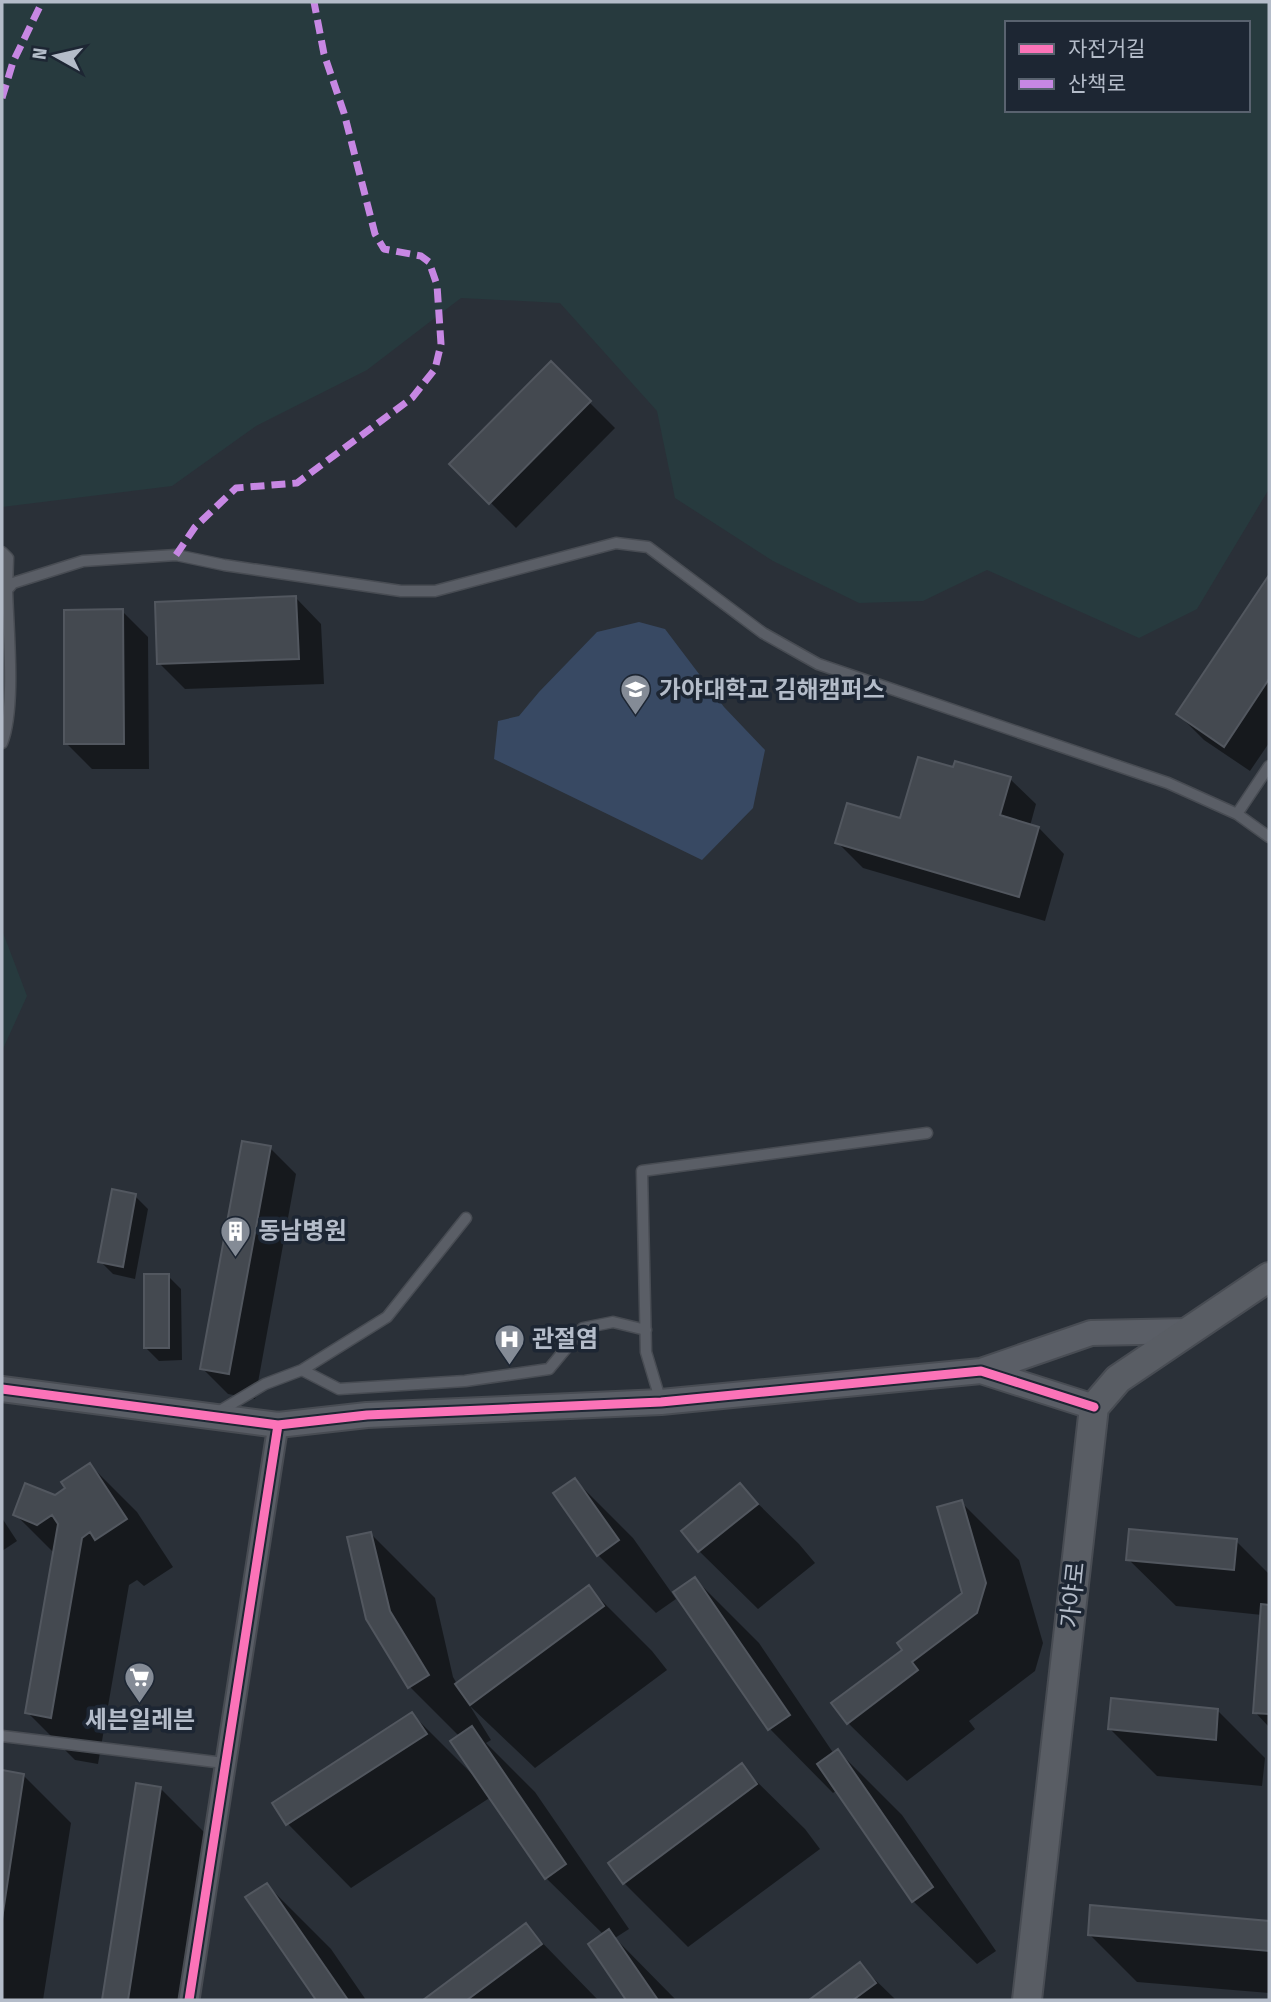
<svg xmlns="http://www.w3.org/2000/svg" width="1271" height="2002" font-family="'Fira Sans Condensed','Noto Sans KR',sans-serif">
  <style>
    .green { fill: #273a3e; fill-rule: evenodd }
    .water { fill: #384963 }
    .shadow { fill: #0007 }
    .building { fill: #444950; stroke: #52575f; stroke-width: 2 }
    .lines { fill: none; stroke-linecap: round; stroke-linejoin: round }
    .service-casing { stroke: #484c53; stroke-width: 13 }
    .minor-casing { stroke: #484c53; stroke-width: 23 }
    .tertiary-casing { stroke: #484c53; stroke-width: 28 }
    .secondary-casing { stroke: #484c53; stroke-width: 32 }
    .service { stroke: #5a5e66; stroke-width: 10 }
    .minor { stroke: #5a5e66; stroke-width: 19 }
    .tertiary { stroke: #5a5e66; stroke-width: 24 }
    .secondary { stroke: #595d64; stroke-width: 28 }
    .quiet { stroke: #c787e3; stroke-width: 7; stroke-dasharray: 14 7; stroke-linecap: butt }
    .cycleway-casing { stroke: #1d2633; stroke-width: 13 }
    .cycleway { stroke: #fb73b8; stroke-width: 9 }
    .labels { text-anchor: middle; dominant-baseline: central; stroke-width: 7; stroke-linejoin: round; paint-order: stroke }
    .poi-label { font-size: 24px; font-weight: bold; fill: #b4bcc9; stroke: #1d2633; text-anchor: start }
    .street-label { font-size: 24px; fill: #b4bcc9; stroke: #1d2633 }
  </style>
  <rect width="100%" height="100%" fill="#2a3038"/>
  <path class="green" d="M2 2H1269V489L1197 609 1139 638 987 570 923 601 859 603 773 561 675 498 657 411 560 303 461 298 367 370 256 426 172 486 2 507ZM1007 23H1248V110H1007Z
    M2 930 27 996 2 1051Z"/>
  <path class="water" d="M639 622 665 629 724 707 765 750 753 808 702 860 494 759 498 721 519 716 539 692 597 632Z"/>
  <path class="shadow" d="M551 364 615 428 516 528 452 464Z
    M1269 579V743L1250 771 1204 740 1178 714Z
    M296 598 321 624 324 684 185 689 159 663Z
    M122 611 148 637 149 769H92L66 743Z
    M954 770 1010 779 1036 804 1030 826 1039 828 1064 854 1045 921 863 868 837 842 901 820Z
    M270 1148 296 1174 255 1399 228 1394 202 1368Z
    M135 1196 148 1209 135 1279 113 1274 100 1261Z
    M168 1276 181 1289 182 1360 159 1361 146 1348Z
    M90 1465 137 1512 173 1567 144 1586 137 1580 129 1585 98 1764 75 1760 27 1712 55 1554 15 1514 55 1497 68 1489Z
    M575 1480 633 1538 676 1599 656 1613 598 1555Z
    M740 1486 799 1544 815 1563 758 1609 699 1551 684 1531Z
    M961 1502 1019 1560 1043 1643 1035 1671 969 1721 975 1729 907 1781 848 1723 905 1650 964 1594Z
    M2 1518 17 1541 2 1551Z
    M371 1534 435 1598 453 1677 457 1684 588 1587 652 1651 667 1670 535 1768 470 1706 491 1740 486 1743 535 1792 629 1929 615 1938 676 2000H628L590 1945 604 1935 546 1878 491 1797 351 1888 288 1824 412 1714 474 1776 476 1775 459 1736 410 1687 368 1618Z
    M1236 1541 1269 1574V1727L1255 1712 1262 1615 1176 1606 1128 1559Z
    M695 1579 759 1643 834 1754 838 1751 902 1815 996 1951 977 1964 913 1901 837 1790 833 1793 770 1729 676 1592Z
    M1218 1711 1265 1758 1262 1786 1157 1776 1110 1729Z
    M741 1766 805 1829 820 1849 688 1947 624 1883 610 1864Z
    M2 1772 23 1775 71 1823 43 2000H2Z
    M137 1785 161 1789 208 1836 183 2000H104Z
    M267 1885 331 1949 366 2000H318L248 1898Z
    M1092 1907 1269 1923V1993L1137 1982 1089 1934Z
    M526 1926 598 2000H426Z
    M860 1965 896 2000H812Z"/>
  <path class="building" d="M551 361 591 401 489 504 449 464Z
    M1269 575V679L1224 747 1176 714Z
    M296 596 299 659 157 664 155 602Z
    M123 609 124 744H64V610Z
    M918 757 953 767 955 761 1011 777 1000 815 1039 827 1019 897 835 843 847 803 900 818Z
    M242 1141 271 1146 229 1374 200 1369Z
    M112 1189 136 1194 123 1267 98 1262Z
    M144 1274H169V1348H144Z
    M90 1463 127 1519 95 1540 90 1532 82 1538 51 1718 25 1713 58 1524 52 1515 37 1525 13 1515 25 1483 55 1495 65 1488 61 1482Z
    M575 1478 619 1540 597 1556 553 1493Z
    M740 1483 758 1504 698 1552 681 1531Z
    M962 1500 986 1583 977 1613 912 1662 918 1670 847 1724 831 1703 902 1650 897 1643 962 1593 937 1507Z
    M1129 1529 1237 1539 1234 1570 1126 1560Z
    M371 1532 390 1611 429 1675 408 1688 366 1619 347 1537Z
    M695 1577 790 1715 768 1730 673 1592Z
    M589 1585 604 1606 470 1705 455 1684Z
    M1261 1604 1269 1605V1714L1253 1713Z
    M1111 1698 1218 1709 1216 1740 1108 1729Z
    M412 1712 427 1734 286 1825 272 1803Z
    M472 1726 566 1864 545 1879 450 1741Z
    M838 1749 933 1887 912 1902 817 1764Z
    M742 1763 757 1784 623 1884 608 1863Z
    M2 1770 24 1774 2 1919Z
    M136 1783 161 1787 128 2000H102Z
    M267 1883 348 2000H316L245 1897Z
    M1090 1905 1269 1921V1951L1088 1935Z
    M526 1923 542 1944 467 2000H423Z
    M609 1929 658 2000H626L588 1944Z
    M860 1962 876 1983 853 2000H809Z"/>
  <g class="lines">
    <defs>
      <path id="service" d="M2 552 8 558 7 590
        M2 743C16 709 8 629 7 590L13 583 83 561 176 555 224 565 401 591H435L616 543 648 547 763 633 818 664 1168 783 1237 814 1269 837
        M1237 814 1269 766
        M302 1370 387 1317 466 1218
        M661 1402 646 1352 642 1171 927 1133
        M218 1412 265 1384 302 1370 339 1389 465 1381 549 1369 583 1328 613 1322 646 1330
        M2 1736 224 1763"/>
      <path id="minor" d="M189 2000 278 1425"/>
      <path id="tertiary" d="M981 1371 1091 1333 1189 1331
        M2 1389 278 1425 367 1415 661 1402 981 1371 1094 1407"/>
      <path id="secondary" d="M1027 2000 1094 1407 1118 1379 1269 1277"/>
    </defs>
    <use href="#service" class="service-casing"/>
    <use href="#minor" class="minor-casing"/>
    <use href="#tertiary" class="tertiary-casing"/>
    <use href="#secondary" class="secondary-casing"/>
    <use href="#service" class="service"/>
    <use href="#minor" class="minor"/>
    <use href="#tertiary" class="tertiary"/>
    <use href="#secondary" class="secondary"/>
    <path class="quiet" d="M2 98 13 62 42 2
      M176 555 195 527 236 488 297 483 412 398 435 369 441 344 437 285 429 262 421 256 384 249 375 234 344 113 324 54 314 2"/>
    <defs>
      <path id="cycleway" d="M2 1389 278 1425 367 1415 661 1402 981 1371 1094 1407
        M189 2000 278 1425"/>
    </defs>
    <use href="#cycleway" class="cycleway-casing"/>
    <use href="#cycleway" class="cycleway"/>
  </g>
  <defs>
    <symbol id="university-pin" viewBox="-11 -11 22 30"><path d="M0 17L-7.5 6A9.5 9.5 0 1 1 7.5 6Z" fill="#848b96" stroke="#1d2633"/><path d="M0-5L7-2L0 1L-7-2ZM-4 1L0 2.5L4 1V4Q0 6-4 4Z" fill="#fff"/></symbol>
    <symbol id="building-pin" viewBox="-11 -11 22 30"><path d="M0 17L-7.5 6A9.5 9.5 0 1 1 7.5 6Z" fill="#848b96" stroke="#1d2633"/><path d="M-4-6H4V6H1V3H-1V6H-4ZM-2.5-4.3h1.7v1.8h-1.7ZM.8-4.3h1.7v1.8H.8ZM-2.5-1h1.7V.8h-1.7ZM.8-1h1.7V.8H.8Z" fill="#fff"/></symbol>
    <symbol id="hospital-pin" viewBox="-11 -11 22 30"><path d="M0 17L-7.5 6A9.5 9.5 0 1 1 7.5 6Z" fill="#848b96" stroke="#1d2633"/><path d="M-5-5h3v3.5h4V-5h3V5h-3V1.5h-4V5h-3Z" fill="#fff"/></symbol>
    <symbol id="supermarket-pin" viewBox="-11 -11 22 30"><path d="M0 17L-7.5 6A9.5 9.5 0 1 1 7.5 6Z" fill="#848b96" stroke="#1d2633"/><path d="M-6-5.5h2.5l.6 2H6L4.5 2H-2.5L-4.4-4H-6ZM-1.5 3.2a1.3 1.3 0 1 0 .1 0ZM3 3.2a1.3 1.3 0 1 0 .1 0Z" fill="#fff"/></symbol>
  </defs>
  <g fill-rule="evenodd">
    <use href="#university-pin" x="618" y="672" width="35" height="47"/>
    <use href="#building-pin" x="218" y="1214" width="35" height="47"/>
    <use href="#hospital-pin" x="492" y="1322" width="35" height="47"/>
    <use href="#supermarket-pin" x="122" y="1660" width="35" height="47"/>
  </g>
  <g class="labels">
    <g class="poi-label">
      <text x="659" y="690">가야대학교 김해캠퍼스</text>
      <text x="258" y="1231">동남병원</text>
      <text x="532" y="1339">관절염</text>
      <text x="140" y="1720" text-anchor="middle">세븐일레븐</text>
    </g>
    <g class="street-label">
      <text transform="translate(1073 1595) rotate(-84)">가야로</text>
    </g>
  </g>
  <rect width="1271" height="2002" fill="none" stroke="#b4bcc9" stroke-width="7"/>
  <rect x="1005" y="21" width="245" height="91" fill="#1d2633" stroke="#59626f" stroke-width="2"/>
  <rect x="1019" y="44" width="35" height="10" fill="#fb73b8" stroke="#59626f" stroke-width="2"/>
  <text x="1068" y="56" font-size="21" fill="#b4bcc9">자전거길</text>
  <rect x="1019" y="79" width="35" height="10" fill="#c787e3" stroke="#59626f" stroke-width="2"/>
  <text x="1068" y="91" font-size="21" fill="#b4bcc9">산책로</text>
  <g transform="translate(56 56) rotate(278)" stroke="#1d2633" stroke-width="5" paint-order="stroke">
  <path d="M0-5L12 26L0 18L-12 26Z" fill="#b4bcc9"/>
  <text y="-10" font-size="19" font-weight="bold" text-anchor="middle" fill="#b4bcc9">N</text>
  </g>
</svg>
